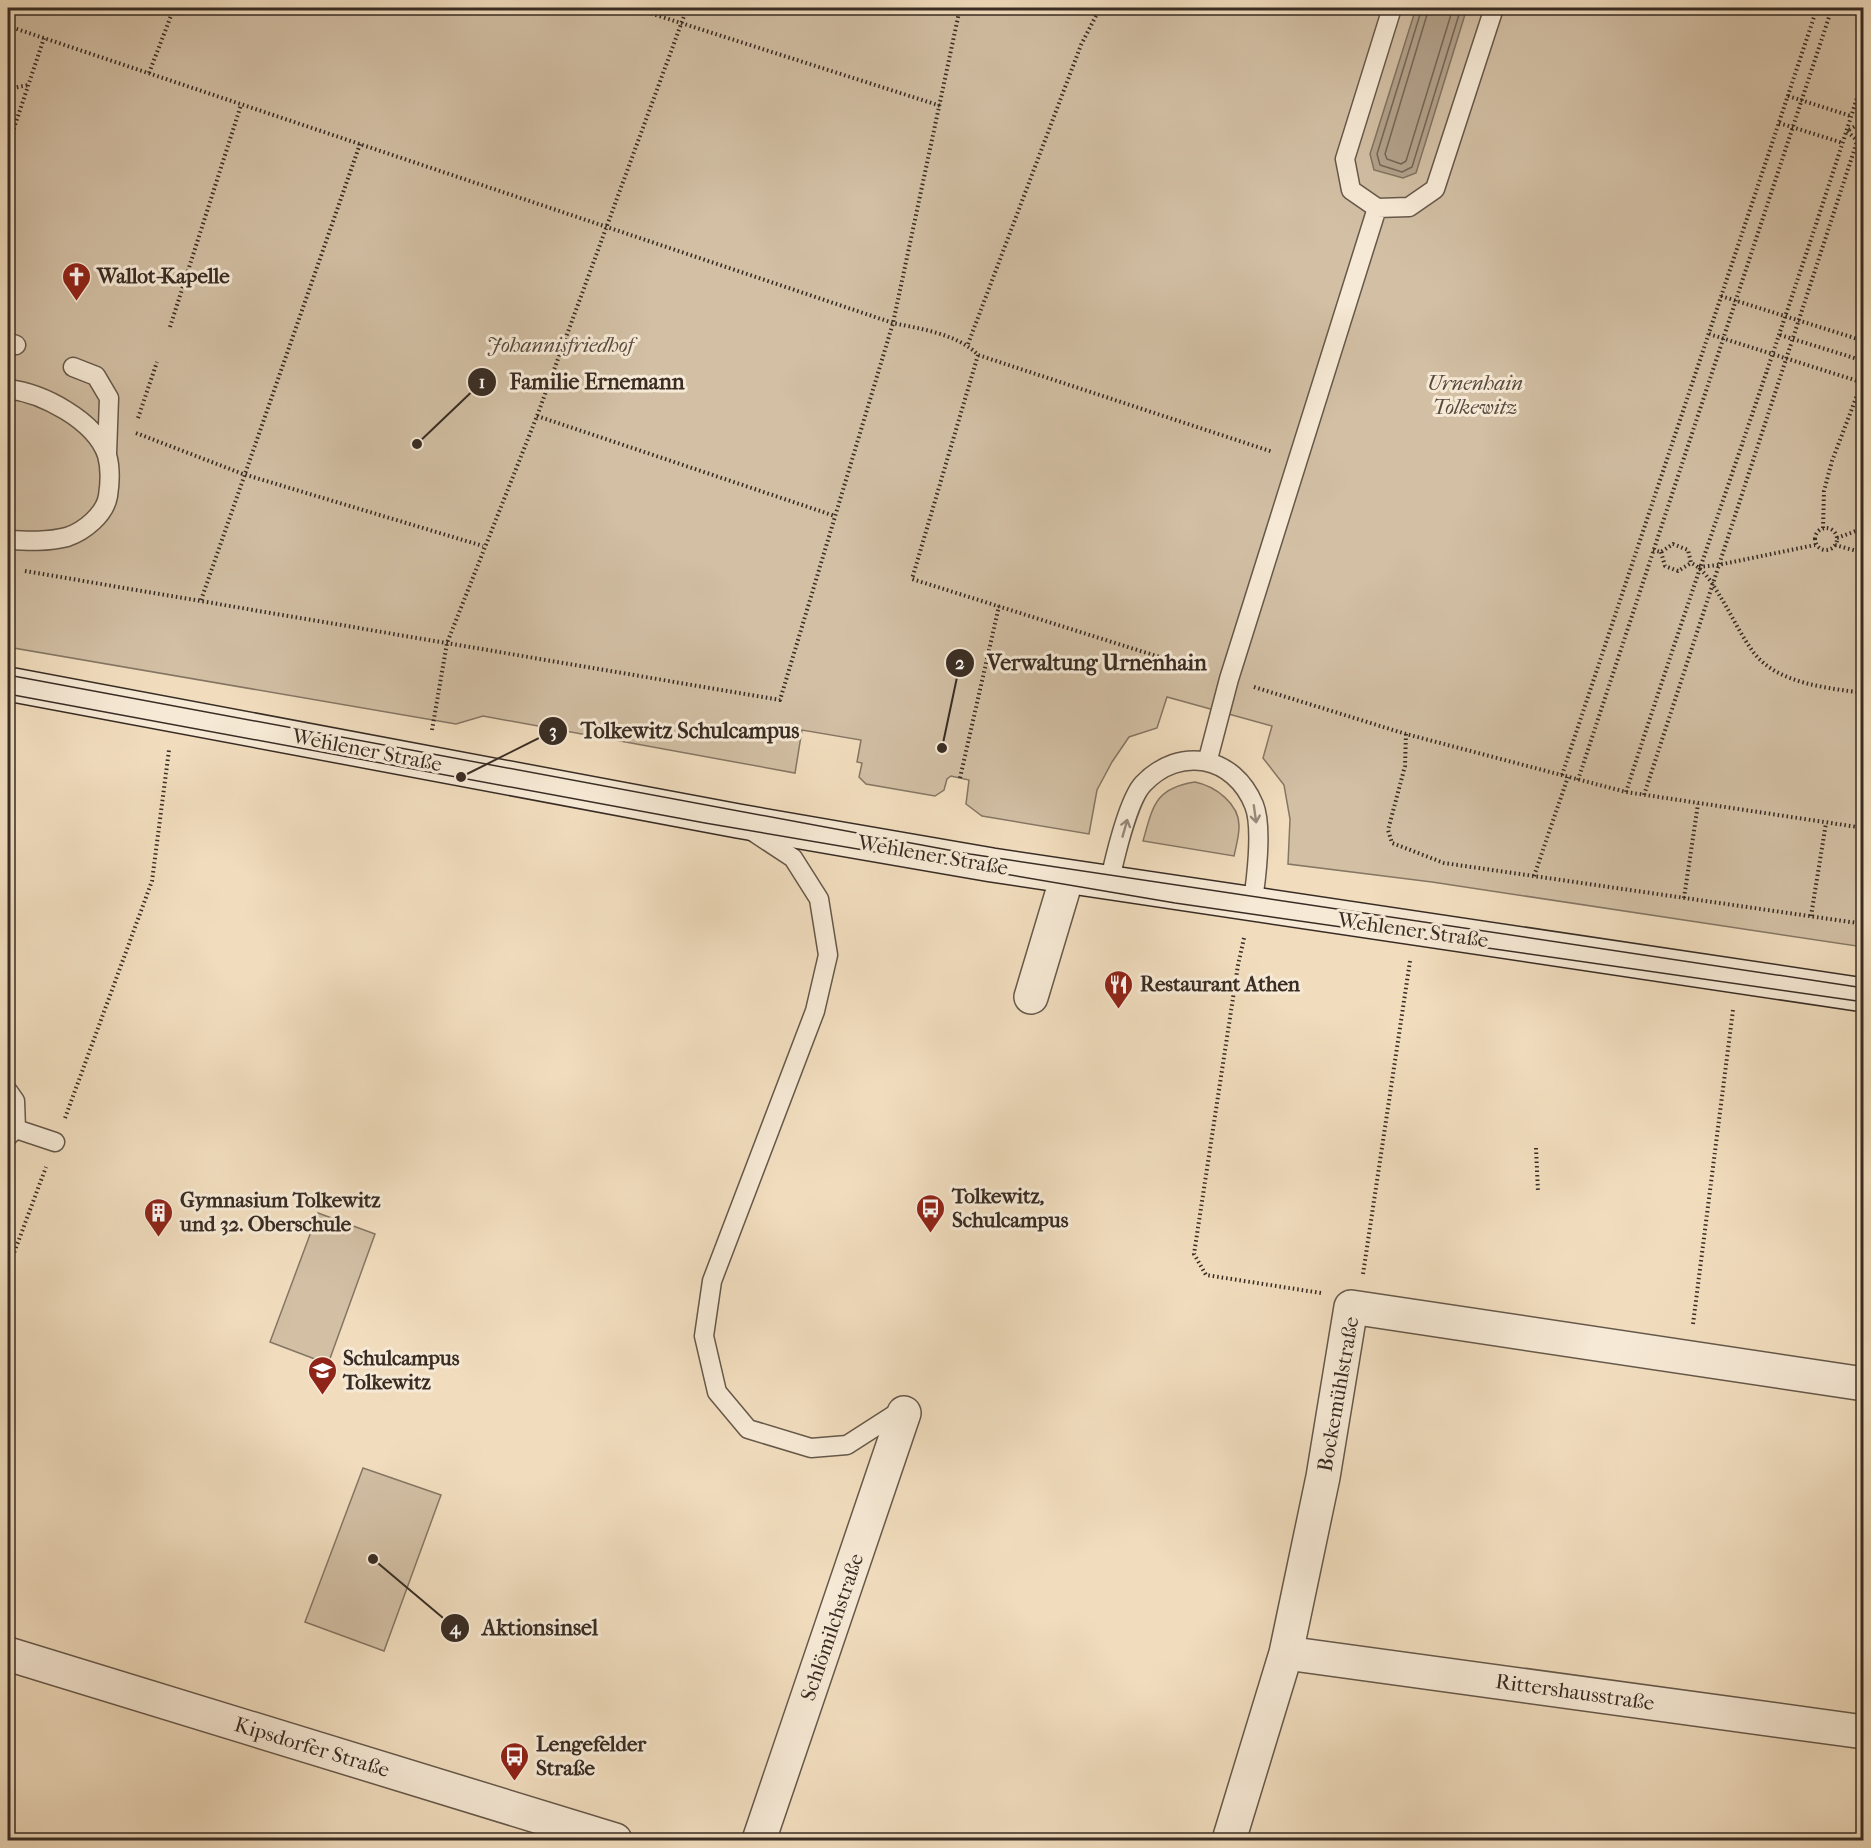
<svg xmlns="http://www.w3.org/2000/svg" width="1871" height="1848" font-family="'IM FELL French Canon',serif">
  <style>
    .green { fill: #d2bfa4; stroke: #857664; stroke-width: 1.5 }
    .water { fill: #b2a18a; stroke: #817261; stroke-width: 1.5 }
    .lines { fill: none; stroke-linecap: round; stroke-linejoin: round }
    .shore { stroke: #756657; stroke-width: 1.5 }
    .service-casing { stroke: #66584a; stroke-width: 21 }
    .minor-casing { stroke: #66584a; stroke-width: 36 }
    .secondary-casing { stroke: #382c24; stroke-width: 36 }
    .path { stroke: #382c24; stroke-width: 4; stroke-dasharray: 1.5 3; stroke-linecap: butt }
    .service { stroke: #f6e9d5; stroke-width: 18 }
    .minor { stroke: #f6e9d5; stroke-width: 33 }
    .secondary { stroke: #f6e9d5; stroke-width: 33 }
    .tram { stroke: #382c24; stroke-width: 1.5 }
    .oneway { stroke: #978a7c }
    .labels { text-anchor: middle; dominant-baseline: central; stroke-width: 6; stroke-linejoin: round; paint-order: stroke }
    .poi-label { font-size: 21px; font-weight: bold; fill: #382c24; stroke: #f6e9d5; text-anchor: start }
    .park-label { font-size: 21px; font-style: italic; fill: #57493e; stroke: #f6e9d5 }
    .street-label { font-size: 21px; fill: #382c24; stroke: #f6e9d5 }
    .leader { fill: none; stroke: #382c24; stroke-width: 2 }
    .callout-dot { fill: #382c24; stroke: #f6e9d5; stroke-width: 2 }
    .mark-label { font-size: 18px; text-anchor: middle; font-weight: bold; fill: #fff }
    .callout-label { font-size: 22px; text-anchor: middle; font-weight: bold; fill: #382c24; stroke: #f6e9d5; stroke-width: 6; stroke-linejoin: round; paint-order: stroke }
  </style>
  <rect width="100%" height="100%" fill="#f1ddbe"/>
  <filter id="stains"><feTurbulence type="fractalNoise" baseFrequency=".00333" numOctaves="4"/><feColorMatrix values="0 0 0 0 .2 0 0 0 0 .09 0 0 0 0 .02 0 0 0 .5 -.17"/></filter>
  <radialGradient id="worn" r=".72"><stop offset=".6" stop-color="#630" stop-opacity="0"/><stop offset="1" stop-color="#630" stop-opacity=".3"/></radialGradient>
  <path class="green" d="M8 8H1863V947L1432 882 1288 864 1290 819 1284 785 1263 758 1272 726 1167 697 1157 728 1129 737 1112 762 1097 790 1089 834 982 816 966 804 969 780 951 776 947 779 944 790 935 796 866 784 859 777 862 763 857 762 861 740 802 730 795 773 483 716 456 724 8 647Z
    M1195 782C1215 786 1240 804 1239 827 1239 836 1236 847 1234 856L1143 841C1153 806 1155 788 1195 782Z
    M318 1213 375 1234 328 1364 270 1342Z
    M363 1468 441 1495 384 1651 305 1622Z"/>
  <path class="water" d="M1416 8H1467L1416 173 1403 178 1374 170 1370 154Z"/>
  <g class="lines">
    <path class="shore" d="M1422 8 1377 154 1380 165 1402 172 1412 167 1461 8
      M1429 8 1385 154 1387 159 1401 164 1406 161 1453 8"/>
    <defs>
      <path id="service" d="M1392 8 1345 159 1351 190 1377 208 1409 207 1435 189 1494 8
        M8 342 16 345
        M73 367 96 376 109 398 107 454
        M8 389C42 393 95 420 107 455 111 469 110 483 108 496 105 514 85 531 67 537 48 542 27 541 8 540
        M1208 759 1229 679 1377 208
        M752 831 793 858 819 899 828 955 815 1011 712 1281 704 1336 717 1392 748 1429 811 1448 847 1445 903 1409
        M1109 884C1114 861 1128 800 1143 784 1180 745 1234 756 1254 805 1263 827 1256 882 1252 906
        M8 1091 15 1101 16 1129
        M8 1136 16 1129 55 1142"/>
      <path id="minor" d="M1031 997 1067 877
        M1286 1653 1864 1732
        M8 1654 615 1840
        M759 1840 904 1413
        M1229 1840 1286 1653 1323 1477 1351 1307 1864 1384"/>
      <path id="secondary" d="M8 684 738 821 992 865 1864 995"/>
    </defs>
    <use href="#service" class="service-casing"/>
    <use href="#minor" class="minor-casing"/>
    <use href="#secondary" class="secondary-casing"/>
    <path class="path" d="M634 8 941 106
      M8 26 893 323C921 329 958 334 978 355L1273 452
      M149 73 174 8
      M8 89 28 85
      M1788 96 1851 116
      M1862 122 1847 131 1864 147
      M1779 123 1843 143
      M8 146 44 38
      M1721 296 1864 341
      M170 327 241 105
      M1709 334 1864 383
      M1780 335 1864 361
      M968 344 1081 45 1100 8
      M978 355 912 579 1204 671
      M537 416 835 516
      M138 418 157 362
      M136 433 243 474 483 546
      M1815 539a11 11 0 1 1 22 0a11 11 0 1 1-22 0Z
      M1823 528 1824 491 1832 461 1864 377
      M1837 538 1864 528
      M1835 545 1864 553
      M1653 550 1661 552 1673 544 1688 550 1691 563C1706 570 1714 587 1723 601 1733 618 1742 637 1754 653 1778 684 1828 688 1864 693
      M1661 552 1665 566 1678 571 1691 563
      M1699 567 1718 565 1815 545
      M25 571 780 700 893 323 960 8
      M201 600 360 144
      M1254 687 1406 734 1626 792 1864 828
      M432 730 447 643 537 416 687 8
      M1406 734 1405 766 1388 830 1392 843 1444 863 1864 924
      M1562 775 1817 8
      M960 778 999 606
      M1578 780 1832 8
      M1626 792C1703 553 1788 316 1864 76
      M1644 795 1864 120
      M1534 876 1568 777
      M1684 898 1698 804
      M1811 916 1826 823
      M1244 938 1238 965 1194 1254 1206 1275 1321 1293
      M65 1118 152 881 169 750
      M1536 1148 1538 1192
      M8 1269 46 1167
      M1363 1274 1410 961
      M1693 1324 1733 1010
      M1376 1835 1395 1840"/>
    <use href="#service" class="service"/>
    <use href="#minor" class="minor"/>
    <use href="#secondary" class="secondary"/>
    <path class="tram" d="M8 675 970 854 1864 988
      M8 694 705 823 1175 903 1864 1002"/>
  </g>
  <defs><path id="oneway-shaft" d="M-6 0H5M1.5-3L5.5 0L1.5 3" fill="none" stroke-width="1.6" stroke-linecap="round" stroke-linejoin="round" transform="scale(1.5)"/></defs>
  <g class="oneway">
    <use href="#oneway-shaft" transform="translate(1255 814) rotate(82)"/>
    <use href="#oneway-shaft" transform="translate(1125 828) rotate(-74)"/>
  </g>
  <defs>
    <symbol id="church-pin" viewBox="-11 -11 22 30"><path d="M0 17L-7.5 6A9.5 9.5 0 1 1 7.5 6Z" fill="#8f2418" stroke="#f6e9d5"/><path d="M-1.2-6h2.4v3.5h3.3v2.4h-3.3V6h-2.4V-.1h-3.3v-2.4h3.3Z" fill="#fff"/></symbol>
    <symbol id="restaurant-pin" viewBox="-11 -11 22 30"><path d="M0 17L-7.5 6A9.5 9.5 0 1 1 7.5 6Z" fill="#8f2418" stroke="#f6e9d5"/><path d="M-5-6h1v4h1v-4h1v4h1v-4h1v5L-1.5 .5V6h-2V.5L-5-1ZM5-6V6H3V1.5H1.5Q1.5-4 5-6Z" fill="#fff"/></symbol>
    <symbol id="bus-pin" viewBox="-11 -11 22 30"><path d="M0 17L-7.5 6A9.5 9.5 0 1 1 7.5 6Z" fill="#8f2418" stroke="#f6e9d5"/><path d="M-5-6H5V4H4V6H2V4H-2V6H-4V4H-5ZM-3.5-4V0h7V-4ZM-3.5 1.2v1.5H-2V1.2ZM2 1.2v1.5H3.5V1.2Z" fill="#fff"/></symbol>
    <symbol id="building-pin" viewBox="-11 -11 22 30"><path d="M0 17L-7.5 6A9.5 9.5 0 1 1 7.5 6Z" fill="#8f2418" stroke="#f6e9d5"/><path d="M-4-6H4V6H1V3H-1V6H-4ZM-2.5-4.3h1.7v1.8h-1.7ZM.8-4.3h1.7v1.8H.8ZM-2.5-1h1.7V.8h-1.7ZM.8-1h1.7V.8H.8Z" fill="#fff"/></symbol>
    <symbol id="school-pin" viewBox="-11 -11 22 30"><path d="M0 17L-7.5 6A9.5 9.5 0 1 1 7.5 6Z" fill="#8f2418" stroke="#f6e9d5"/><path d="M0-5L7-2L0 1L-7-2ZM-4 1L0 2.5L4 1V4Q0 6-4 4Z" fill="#fff"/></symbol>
  </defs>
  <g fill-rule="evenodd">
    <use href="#church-pin" x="60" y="260" width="33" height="45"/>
    <use href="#restaurant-pin" x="1102" y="968" width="33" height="45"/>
    <use href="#bus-pin" x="914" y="1192" width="33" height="45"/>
    <use href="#building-pin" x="142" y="1196" width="33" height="45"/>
    <use href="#school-pin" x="306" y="1354" width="33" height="45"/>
    <use href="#bus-pin" x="498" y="1740" width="33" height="45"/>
  </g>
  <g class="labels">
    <g class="poi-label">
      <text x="97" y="276">Wallot-Kapelle</text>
      <text x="1140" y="984">Restaurant Athen</text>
      <text x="952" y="1196">Tolkewitz,<tspan x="952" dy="24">Schulcampus</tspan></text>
      <text x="180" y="1200">Gymnasium Tolkewitz<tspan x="180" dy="24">und 32. Oberschule</tspan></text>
      <text x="343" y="1358">Schulcampus<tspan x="343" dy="24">Tolkewitz</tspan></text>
      <text x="536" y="1744">Lengefelder<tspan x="536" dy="24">Straße</tspan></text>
    </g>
    <g class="park-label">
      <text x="560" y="345">Johannisfriedhof</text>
      <text x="1475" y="383">Urnenhain<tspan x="1475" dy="24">Tolkewitz</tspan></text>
    </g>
    <g class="street-label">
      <text transform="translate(367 750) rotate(11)">Wehlener Straße</text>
      <text transform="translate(933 855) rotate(10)">Wehlener Straße</text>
      <text transform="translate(1413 930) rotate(8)">Wehlener Straße</text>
      <text transform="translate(1338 1394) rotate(-80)">Bockemühlstraße</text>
      <text transform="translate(832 1627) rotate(-71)">Schlömilchstraße</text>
      <text transform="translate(1575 1692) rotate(8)">Rittershausstraße</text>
      <text transform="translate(312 1747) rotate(17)">Kipsdorfer Straße</text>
    </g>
  </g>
  <path class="leader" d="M417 444L482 382M942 748L960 663M461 777L553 731M373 1559L455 1628"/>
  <g class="callout-dot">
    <circle cx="417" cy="444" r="6"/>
    <circle cx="942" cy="748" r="6"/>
    <circle cx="461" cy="777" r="6"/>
    <circle cx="373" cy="1559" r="6"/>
    <circle cx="482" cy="382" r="15"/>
    <circle cx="960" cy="663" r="15"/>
    <circle cx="553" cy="731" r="15"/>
    <circle cx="455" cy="1628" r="15"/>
  </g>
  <g class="mark-label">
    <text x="482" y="388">1</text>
    <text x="960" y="669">2</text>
    <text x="553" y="737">3</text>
    <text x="455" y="1634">4</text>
  </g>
  <g class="callout-label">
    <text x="597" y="389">Familie Ernemann</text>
    <text x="1097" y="670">Verwaltung Urnenhain</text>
    <text x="690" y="738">Tolkewitz Schulcampus</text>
    <text x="540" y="1635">Aktionsinsel</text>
  </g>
  <rect width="1871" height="1848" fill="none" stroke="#f1ddbe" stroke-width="30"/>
  <rect x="9" y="9" width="1853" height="1830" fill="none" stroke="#382c24" stroke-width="3"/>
  <rect x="15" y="15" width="1841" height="1818" fill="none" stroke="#382c24" stroke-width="1.5"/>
  <rect width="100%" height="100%" filter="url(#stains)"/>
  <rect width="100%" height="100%" fill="url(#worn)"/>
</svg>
